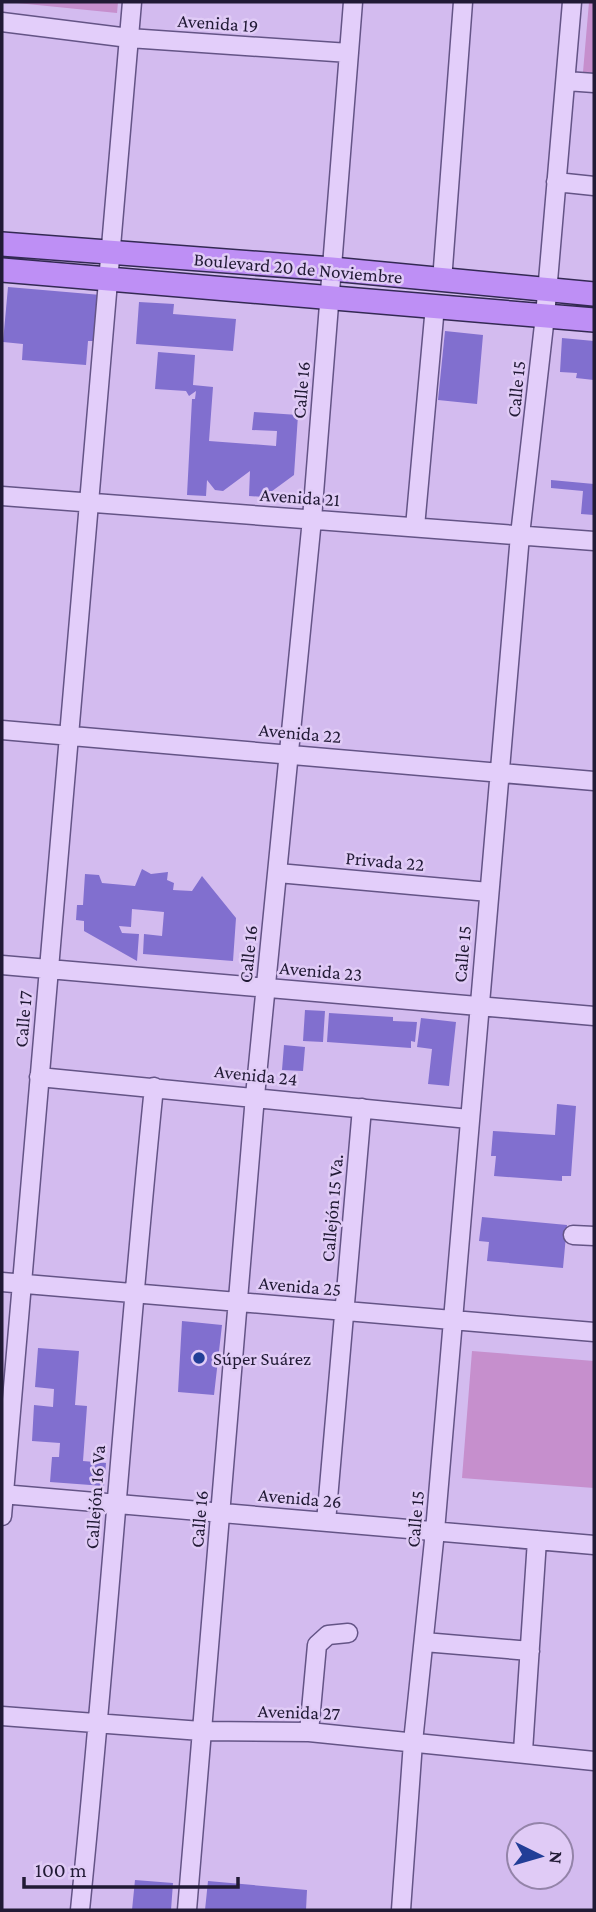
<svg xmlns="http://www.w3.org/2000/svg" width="596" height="1912" font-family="'Crimson Pro',serif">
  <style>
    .park { fill: #c68fcd }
    .building { fill: #816fcf }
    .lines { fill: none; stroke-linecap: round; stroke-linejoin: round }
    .minor-casing { stroke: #645486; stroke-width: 21 }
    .major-casing { stroke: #332953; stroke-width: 26 }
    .minor { stroke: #e3cefa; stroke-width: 18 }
    .major { stroke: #be8ff5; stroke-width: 23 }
    .poi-dot { fill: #223e97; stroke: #e0cbf6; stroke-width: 2.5 }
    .labels { text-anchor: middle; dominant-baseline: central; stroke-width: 5; stroke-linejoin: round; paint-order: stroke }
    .street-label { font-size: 19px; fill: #211a35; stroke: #e0cbf6 }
    .poi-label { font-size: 19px; fill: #211a35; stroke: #e0cbf6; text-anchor: start }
  </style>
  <rect width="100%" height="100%" fill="#d3bbef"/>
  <path class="park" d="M7 2H118L117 13Z
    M589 2H594V73L583 72Z
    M472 1351 594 1361V1488L462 1478Z"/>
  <path class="building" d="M8 287 101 295 97 341H88L86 365 22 360 23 344 3 342Z
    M139 302 174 304 173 314 236 319 233 351 136 344Z
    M445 331 483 335 477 404 438 400Z
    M562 338 594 341V380L576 378 577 373 560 372Z
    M158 352 195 355 193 385 213 387 209 441 276 446 277 431 252 430 254 412 298 415 294 475 264 497 249 496 250 471 223 491 215 490 207 480 206 496 187 495 192 399H195L196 391 189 396 186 391 155 389Z
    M551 480 594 484V515L581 514 583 491 551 488Z
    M142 869 151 874 168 872 167 880 174 883 173 890 192 891 202 876 236 918 233 961 143 954 144 934 162 936 164 912 132 909 131 927 119 926 122 933 139 934 137 961 84 931V921L76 920 77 905H83L85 874 99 875 102 883 135 886Z
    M305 1010 325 1011 323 1042 303 1041Z
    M329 1013 393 1017V1021L417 1022 415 1042 411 1041V1048L327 1042Z
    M421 1018 456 1022 449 1086 428 1084 432 1049 417 1047Z
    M284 1045 305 1047 303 1071 282 1070Z
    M557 1104 576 1106 571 1176H562V1181L494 1176 496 1156H491L493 1131 555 1135Z
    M482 1217 567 1225 563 1268 487 1261 489 1242 479 1241Z
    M182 1321 222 1325 214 1395 178 1392Z
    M38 1348 79 1351 75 1405 87 1406 83 1461 106 1463 104 1486 50 1482 52 1457H59L60 1443 32 1441 34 1405 53 1407 54 1389 35 1387Z
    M135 1880 173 1883 171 1910H132Z
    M208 1881 307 1890 306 1910H205Z"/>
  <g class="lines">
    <defs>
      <path id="minor" d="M2 22 129 38 349 53
        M566 81 594 83
        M556 182 594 186
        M442 281 463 2
        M2 496 594 541
        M415 527 435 306
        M2 730 594 781
        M278 873 489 892
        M2 965 594 1016
        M39 1077 469 1119
        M573 1235 594 1236
        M2 1282 594 1332
        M2 1494 594 1545
        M2 1516 132 2
        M326 1522 362 1108
        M424 1642 530 1651
        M2 1716 201 1731 309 1732 594 1761
        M309 1732 317 1645 328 1635 348 1633
        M523 1751 537 1540
        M80 1910C108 1636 126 1361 154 1087
        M187 1910 255 1096 312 519 353 2
        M401 1910 413 1742 435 1531 520 535 545 316 572 2"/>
      <path id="major" d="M2 244 332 269 594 294
        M2 270 594 320"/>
    </defs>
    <use href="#minor" class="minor-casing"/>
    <use href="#major" class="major-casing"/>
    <use href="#minor" class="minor"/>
    <use href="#major" class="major"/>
  </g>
  <circle class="poi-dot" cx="199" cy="1358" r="7"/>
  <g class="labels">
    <g class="street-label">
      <text transform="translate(218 23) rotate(4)">Avenida 19</text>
      <text transform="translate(298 268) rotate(5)">Boulevard 20 de Noviembre</text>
      <text transform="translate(516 389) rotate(-84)">Calle 15</text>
      <text transform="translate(301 390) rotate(-85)">Calle 16</text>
      <text transform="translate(300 497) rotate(4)">Avenida 21</text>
      <text transform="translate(300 733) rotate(5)">Avenida 22</text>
      <text transform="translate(385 861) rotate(5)">Privada 22</text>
      <text transform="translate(248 954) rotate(-84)">Calle 16</text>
      <text transform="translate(462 954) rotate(-85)">Calle 15</text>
      <text transform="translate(321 971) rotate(5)">Avenida 23</text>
      <text transform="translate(23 1019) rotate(-85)">Calle 17</text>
      <text transform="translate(256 1075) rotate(6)">Avenida 24</text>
      <text transform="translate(332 1208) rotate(-85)">Callejón 15 Va.</text>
      <text transform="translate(300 1286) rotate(5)">Avenida 25</text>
      <text transform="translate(95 1497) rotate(-86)">Callejón 16 Va</text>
      <text transform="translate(300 1498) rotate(5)">Avenida 26</text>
      <text transform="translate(199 1519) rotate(-85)">Calle 16</text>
      <text transform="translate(415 1519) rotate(-85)">Calle 15</text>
      <text transform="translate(299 1712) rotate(2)">Avenida 27</text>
    </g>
    <g class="poi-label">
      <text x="213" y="1358">Súper Suárez</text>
    </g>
  </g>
  <rect width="596" height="1912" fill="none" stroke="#211a35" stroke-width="7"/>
  <g transform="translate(540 1856) rotate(95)"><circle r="33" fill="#e0cbf6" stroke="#9484a9" stroke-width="2"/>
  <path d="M0-5L12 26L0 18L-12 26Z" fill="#223e97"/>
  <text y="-10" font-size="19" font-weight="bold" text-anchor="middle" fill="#211a35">N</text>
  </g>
  <path d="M24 1877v10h214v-10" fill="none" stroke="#211a35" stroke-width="3.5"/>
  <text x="35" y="1877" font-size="21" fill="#211a35" stroke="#e0cbf6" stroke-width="5" paint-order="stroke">100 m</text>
</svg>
